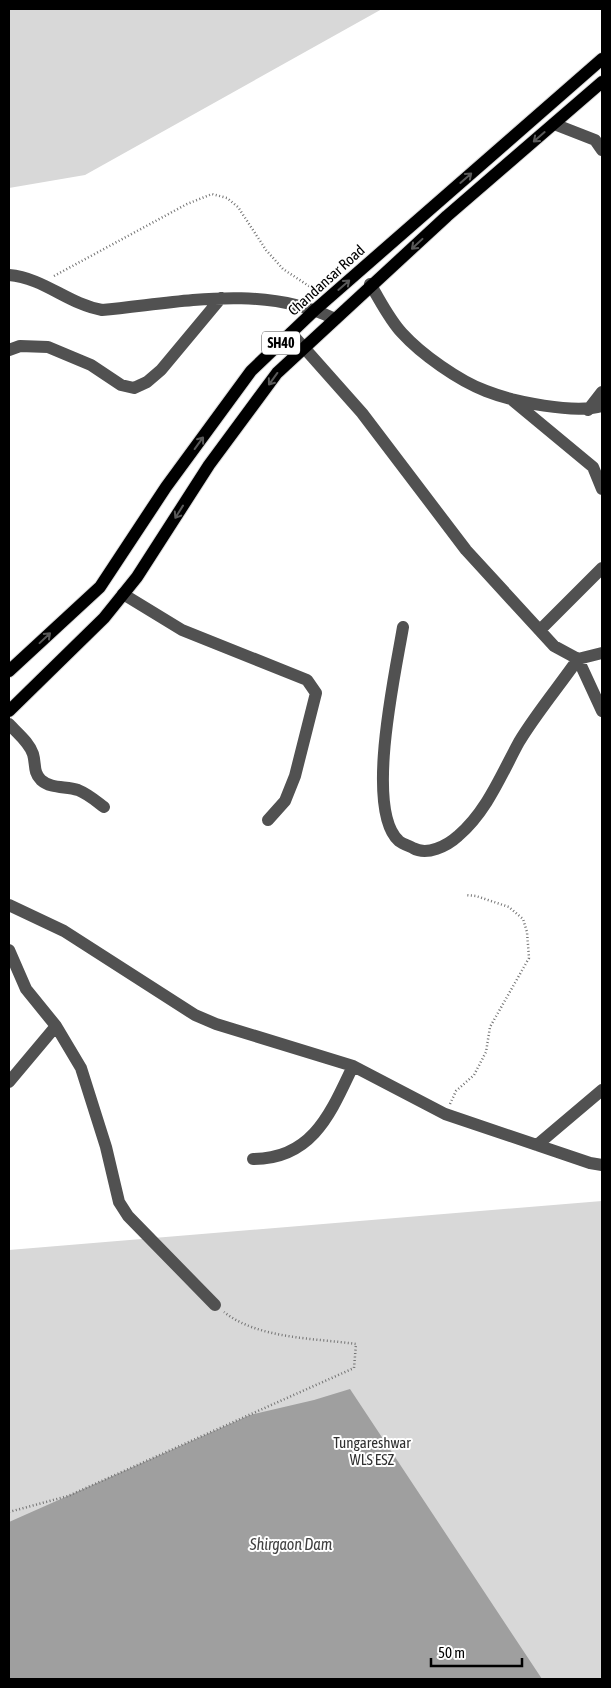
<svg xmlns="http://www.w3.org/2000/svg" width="611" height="1688" font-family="'Asap Condensed',sans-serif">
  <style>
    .green { fill: #d8d8d8 }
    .water { fill: #9f9f9f }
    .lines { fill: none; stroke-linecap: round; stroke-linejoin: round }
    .major-casing { stroke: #dbdbdb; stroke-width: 14 }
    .path { stroke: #737373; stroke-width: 2.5; stroke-dasharray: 1 2.5; stroke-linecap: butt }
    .minor { stroke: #515151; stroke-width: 12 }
    .major { stroke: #000; stroke-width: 12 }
    .oneway { stroke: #595959 }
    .labels { text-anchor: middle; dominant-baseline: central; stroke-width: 4; stroke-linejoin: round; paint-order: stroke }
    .shield { fill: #fff; stroke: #4c4c4c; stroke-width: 1 }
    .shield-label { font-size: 14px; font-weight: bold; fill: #000 }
    .street-label { font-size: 15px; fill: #000; stroke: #fff }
    .park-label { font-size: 15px; fill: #2f2f2f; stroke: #fff }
    .water-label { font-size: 16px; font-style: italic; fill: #404040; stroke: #fff }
  </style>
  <rect width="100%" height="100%" fill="#fff"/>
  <path class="green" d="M9 9H382L85 175 9 188Z
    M602 1201V1679H9V1250Z"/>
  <path class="water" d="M350 1389 542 1679H9V1522L250 1415 314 1400Z"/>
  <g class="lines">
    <defs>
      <path id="major" d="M9 671 100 587 166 487 251 371 316 309 602 59
        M9 711 104 618 137 577 209 465 277 373 447 216 602 82"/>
    </defs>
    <use href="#major" class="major-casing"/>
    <path class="path" d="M54 276 187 204 212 194 227 198 238 207 266 250 283 269 318 292
      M450 1104 456 1091 474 1075 486 1052 490 1027 529 958 527 932 523 919 509 907 476 896 466 895
      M9 1512 68 1496 354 1368 356 1344C314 1338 258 1339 224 1312"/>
    <path class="minor" d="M554 124 595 140 602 150
      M9 275C44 278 68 304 102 310 179 303 261 283 335 319
      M370 284C380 300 389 319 402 333 421 354 459 381 486 391 514 402 574 414 602 406
      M291 333 362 413 466 550 554 646 578 659 602 653
      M9 350 20 346 48 347 91 365 121 385 134 388 147 382 161 370 221 298
      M511 399 593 467 602 489
      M588 410 602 392
      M123 594 182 630 307 680 316 693 295 776 285 801 268 820
      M403 627C396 670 364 810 399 841 403 844 409 846 413 848 427 856 447 846 458 836 487 811 501 775 519 742 535 715 560 685 578 659
      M540 630 602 568
      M578 659 602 711
      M9 724C17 733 29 742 33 754 36 764 33 772 41 780 51 789 66 786 78 790 88 794 96 801 104 807
      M9 905 64 931 195 1015 216 1024 353 1066 445 1114 590 1163 602 1165
      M9 950 26 989 56 1026 81 1068 106 1147 119 1202 128 1216 215 1305
      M9 1082 56 1026
      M537 1145 602 1090
      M253 1159C313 1159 331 1112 353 1066"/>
    <use href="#major" class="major"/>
  </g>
  <defs><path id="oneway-shaft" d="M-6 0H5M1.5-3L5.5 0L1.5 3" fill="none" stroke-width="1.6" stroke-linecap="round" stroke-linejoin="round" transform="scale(1.25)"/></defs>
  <g class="oneway">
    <use href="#oneway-shaft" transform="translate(539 137) rotate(139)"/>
    <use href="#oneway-shaft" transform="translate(466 178) rotate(-41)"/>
    <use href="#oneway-shaft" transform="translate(417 244) rotate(137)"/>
    <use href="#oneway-shaft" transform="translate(344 285) rotate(-41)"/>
    <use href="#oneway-shaft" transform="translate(273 379) rotate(126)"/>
    <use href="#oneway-shaft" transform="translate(199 443) rotate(-54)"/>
    <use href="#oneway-shaft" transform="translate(179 512) rotate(122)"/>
    <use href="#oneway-shaft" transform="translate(45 638) rotate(-43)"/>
  </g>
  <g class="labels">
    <rect class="shield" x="262" y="331.5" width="38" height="23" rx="4"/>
    <g class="shield-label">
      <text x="281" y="343">SH40</text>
    </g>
    <g class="street-label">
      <text transform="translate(326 280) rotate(-42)">Chandansar Road</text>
    </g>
    <g class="park-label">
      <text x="372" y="1442">Tungareshwar<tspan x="372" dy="17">WLS ESZ</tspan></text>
    </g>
    <g class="water-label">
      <text x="291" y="1544">Shirgaon Dam</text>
    </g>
  </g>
  <rect width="611" height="1688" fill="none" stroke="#000000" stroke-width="20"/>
  <path d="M431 1658v8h91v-8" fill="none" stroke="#000000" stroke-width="2.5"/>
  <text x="438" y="1658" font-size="15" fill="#000000" stroke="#ffffff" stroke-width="4" paint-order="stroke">50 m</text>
</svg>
